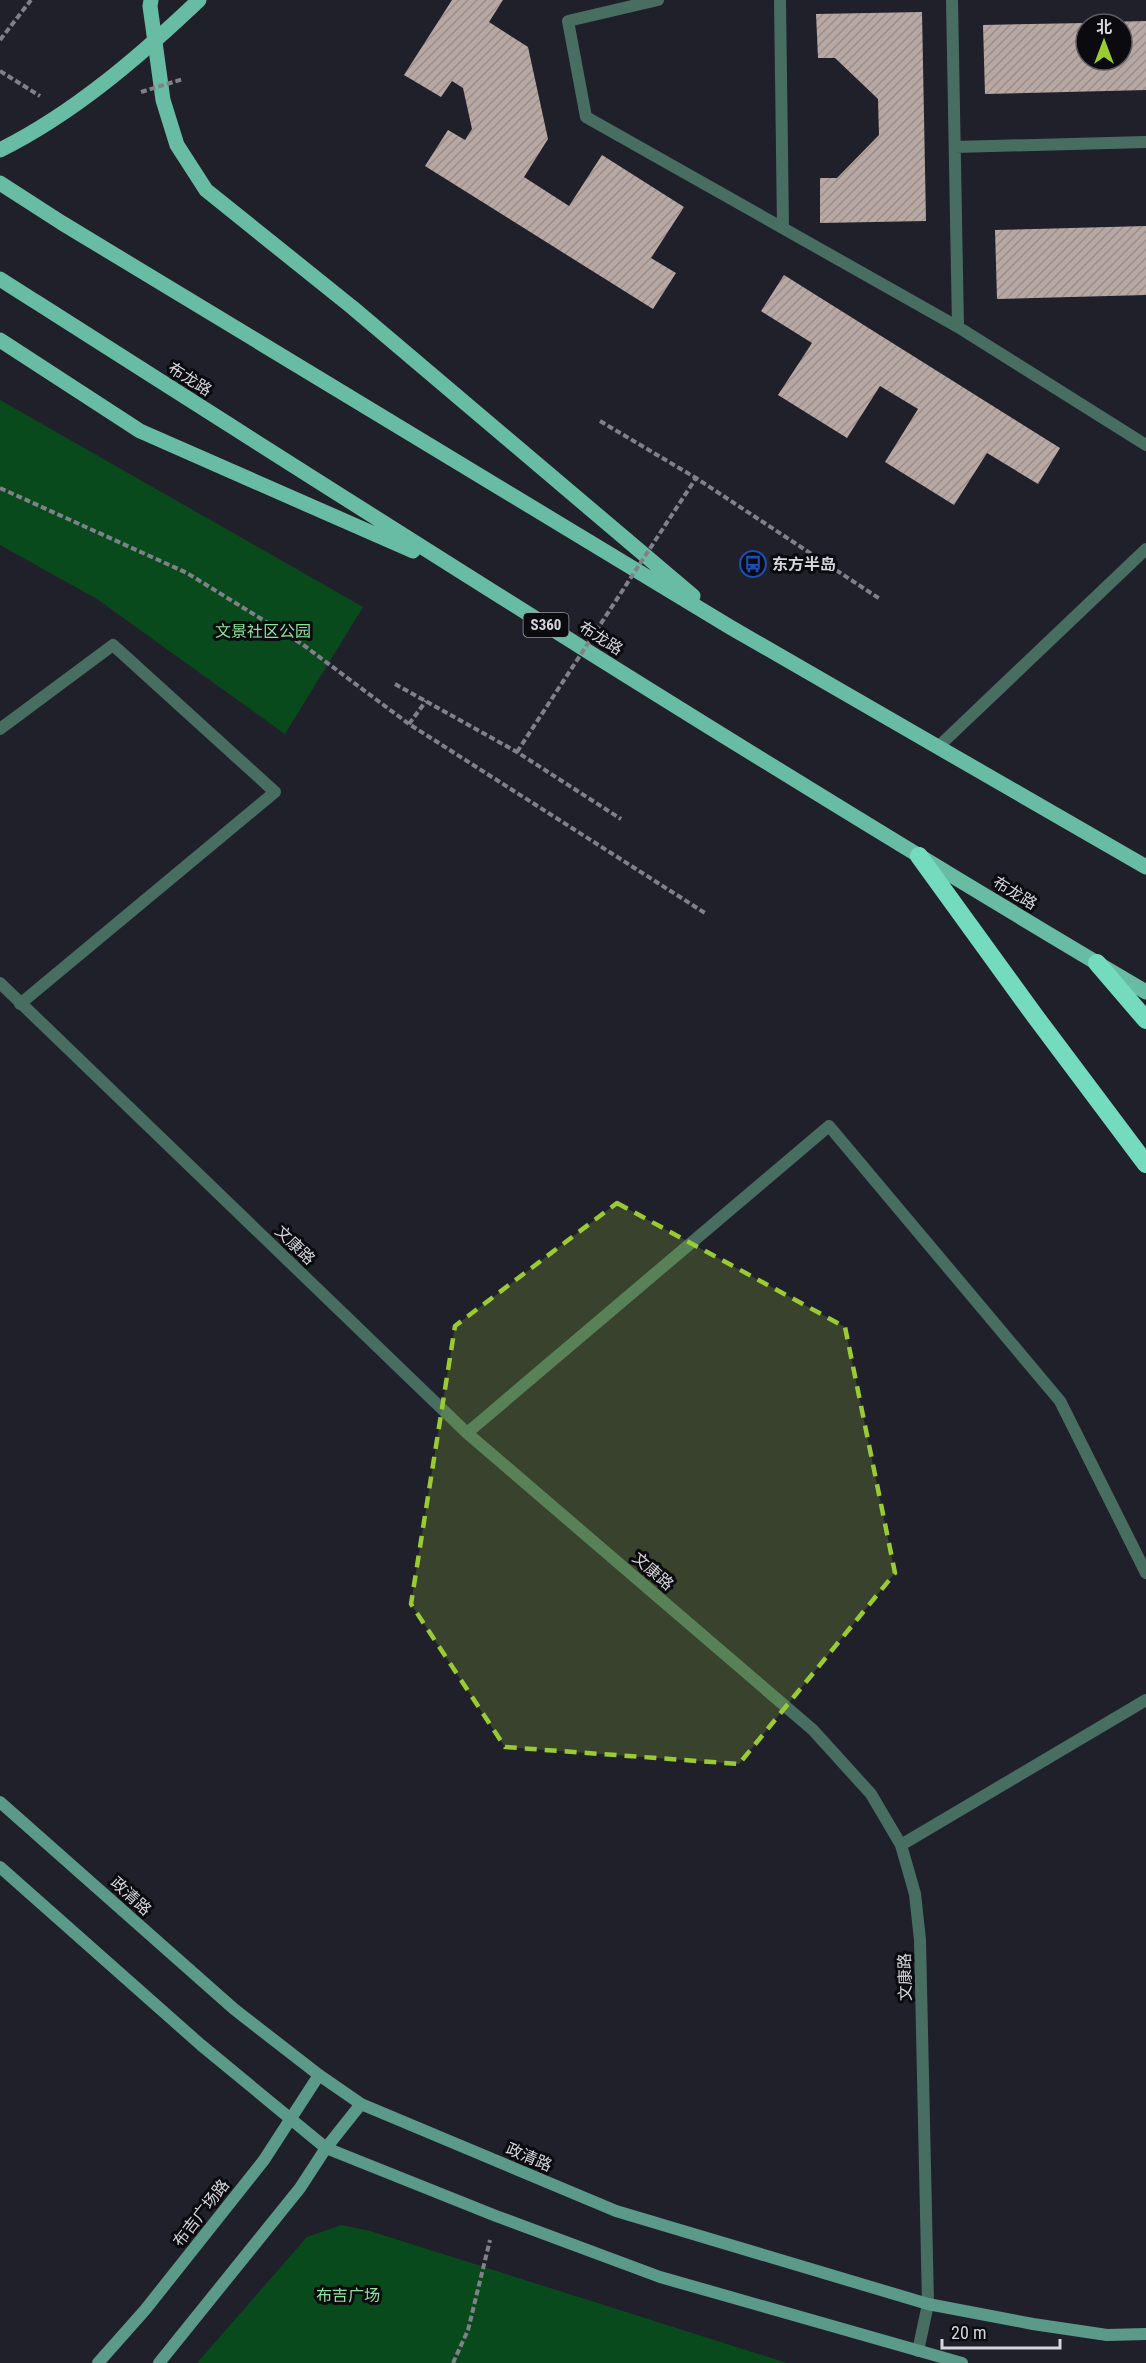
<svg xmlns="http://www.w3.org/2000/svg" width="1146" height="2363" font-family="'Roboto Condensed','Noto Sans SC',sans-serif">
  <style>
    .green { fill: #094a1d }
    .building { fill: url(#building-hatch) }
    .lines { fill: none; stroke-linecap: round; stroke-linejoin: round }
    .path { stroke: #808089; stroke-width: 4; stroke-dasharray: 6 3; stroke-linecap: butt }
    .lane { stroke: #486e62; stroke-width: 12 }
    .street { stroke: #486e62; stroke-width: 12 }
    .secondary { stroke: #5b9a88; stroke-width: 12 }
    .primary { stroke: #69bca4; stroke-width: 15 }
    .highway { stroke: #75dbbe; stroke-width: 18 }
    .path-bridge { stroke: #808089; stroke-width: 4; stroke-dasharray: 6 3; stroke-linecap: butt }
    .primary-bridge { stroke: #69bca4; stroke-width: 15 }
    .marked { fill: #9bcb33; fill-opacity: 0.2; stroke: #9bcb33; stroke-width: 4.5; stroke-dasharray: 12 8; stroke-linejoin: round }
    .labels { text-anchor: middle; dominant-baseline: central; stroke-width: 6; stroke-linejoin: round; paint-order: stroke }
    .shield { fill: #0a0a0f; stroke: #98989f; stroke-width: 1.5 }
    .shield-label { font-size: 15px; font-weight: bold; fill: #d5d5dd }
    .street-label { font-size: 16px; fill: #d5d5dd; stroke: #0a0a0f }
    .poi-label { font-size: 16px; font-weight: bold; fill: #d5d5dd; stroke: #0a0a0f; text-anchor: start }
    .park-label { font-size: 16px; fill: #8ce59a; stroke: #0a0a0f }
  </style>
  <defs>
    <pattern id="building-hatch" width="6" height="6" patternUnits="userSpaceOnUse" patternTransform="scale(1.5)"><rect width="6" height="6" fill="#b8a8a3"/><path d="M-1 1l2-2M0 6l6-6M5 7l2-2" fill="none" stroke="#9a8e8b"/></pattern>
  </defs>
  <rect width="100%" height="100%" fill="#20202b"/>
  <path class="green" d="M0 400 363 607 285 734 97 599 0 545Z
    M341 2225 370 2231 787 2363H197L307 2237Z"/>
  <path class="building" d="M452 0H503L489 22 528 47 548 139 524 177 569 206 602 155 684 207 651 258 676 273 653 309 425 166 448 130 465 140 472 129 463 88 452 81 441 97 404 75Z
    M922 12 926 221 820 223V178H837L879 135 878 99 835 58H818L816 14Z
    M1146 21V90L985 94 983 25 1086 23V60H1122V24H1107V22Z
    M1146 226V295L997 299 995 230Z
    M784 275 1060 448 1038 484 987 453 954 505 885 462 918 409 880 386 847 438 778 395 812 343 761 311Z"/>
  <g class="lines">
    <path class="path" d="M0 40 31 0
      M600 421 696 478
      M0 488 187 573 302 644 409 724 705 913
      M395 684 517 752 621 819
      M409 724 426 701
      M453 2363 468 2330 490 2240"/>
    <path class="lane" d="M658 0 568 21 586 117 958 327
      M780 0 783 228
      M952 0 958 327 1146 445
      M955 147 1146 142
      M0 729 113 645 275 792 20 1004
      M938 747 1146 549"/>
    <path class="street" d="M0 983 467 1433 813 1730 871 1794 901 1845 915 1894 920 1940 928 2304 918 2351
      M467 1433 829 1126 1060 1401 1146 1573
      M901 1845 1146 1700"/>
    <path class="secondary" d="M0 1802 234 2009 319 2075 361 2104 616 2211 928 2304 1033 2324 1107 2335 1146 2334
      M0 1867 201 2045 326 2148 496 2216 660 2277 962 2363
      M98 2363 145 2310 264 2160 319 2075
      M159 2363 300 2188 326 2148 361 2104"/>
    <path class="primary" d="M151 0 150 6 163 100 177 145 206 190 353 308 693 596
      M0 183 62 223 730 627 1146 867
      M0 279C380 521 759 763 1146 992
      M0 340 140 431 413 551"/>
    <path class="highway" d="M919 856 1035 1016 1146 1164
      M1097 963 1146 1020"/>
    <path class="path-bridge" d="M0 71 40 96
      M141 92 183 79
      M517 752 696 478 880 599"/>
    <path class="primary-bridge" d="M0 150C74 113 139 57 199 0"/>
  </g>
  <path class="marked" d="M617 1203 845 1327 895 1573 739 1764 505 1747 411 1604 455 1326Z"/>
  <defs>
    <symbol id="bus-ring" viewBox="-11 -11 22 22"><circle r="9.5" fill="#0a0a0f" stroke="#1a4fb4" stroke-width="1.5"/><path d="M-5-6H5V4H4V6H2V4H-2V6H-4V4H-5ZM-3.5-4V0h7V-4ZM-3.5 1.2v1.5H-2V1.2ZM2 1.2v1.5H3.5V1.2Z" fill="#1a4fb4"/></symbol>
  </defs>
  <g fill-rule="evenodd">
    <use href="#bus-ring" x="738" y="549" width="30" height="30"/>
  </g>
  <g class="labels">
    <rect class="shield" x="523.5" y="613" width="45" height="24" rx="4.5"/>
    <g class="shield-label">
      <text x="546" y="625">S360</text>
    </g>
    <g class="street-label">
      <text transform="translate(190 379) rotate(32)">布龙路</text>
      <text transform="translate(601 638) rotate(32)">布龙路</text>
      <text transform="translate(1015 893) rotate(31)">布龙路</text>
      <text transform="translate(295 1245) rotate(44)">文康路</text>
      <text transform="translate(653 1571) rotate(41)">文康路</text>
      <text transform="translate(131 1896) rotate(42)">政清路</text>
      <text transform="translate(905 1977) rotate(-91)">文康路</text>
      <text transform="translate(529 2157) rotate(23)">政清路</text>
      <text transform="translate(201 2213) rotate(-52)">布吉广场路</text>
    </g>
    <g class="poi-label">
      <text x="772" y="564">东方半岛</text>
    </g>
    <g class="park-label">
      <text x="263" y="631">文景社区公园</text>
      <text x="348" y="2295">布吉广场</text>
    </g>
  </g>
  <g transform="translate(1104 42)"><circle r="28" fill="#0a0a0f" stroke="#5b5b61" stroke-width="1.5"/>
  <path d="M0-4.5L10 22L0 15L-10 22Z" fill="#9bcb33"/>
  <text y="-9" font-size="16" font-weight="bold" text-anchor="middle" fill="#d5d5dd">北</text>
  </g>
  <path d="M942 2339v9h118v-9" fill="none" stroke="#d5d5dd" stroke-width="3"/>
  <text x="951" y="2339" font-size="18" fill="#d5d5dd" stroke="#0a0a0f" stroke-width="4.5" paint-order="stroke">20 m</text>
</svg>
